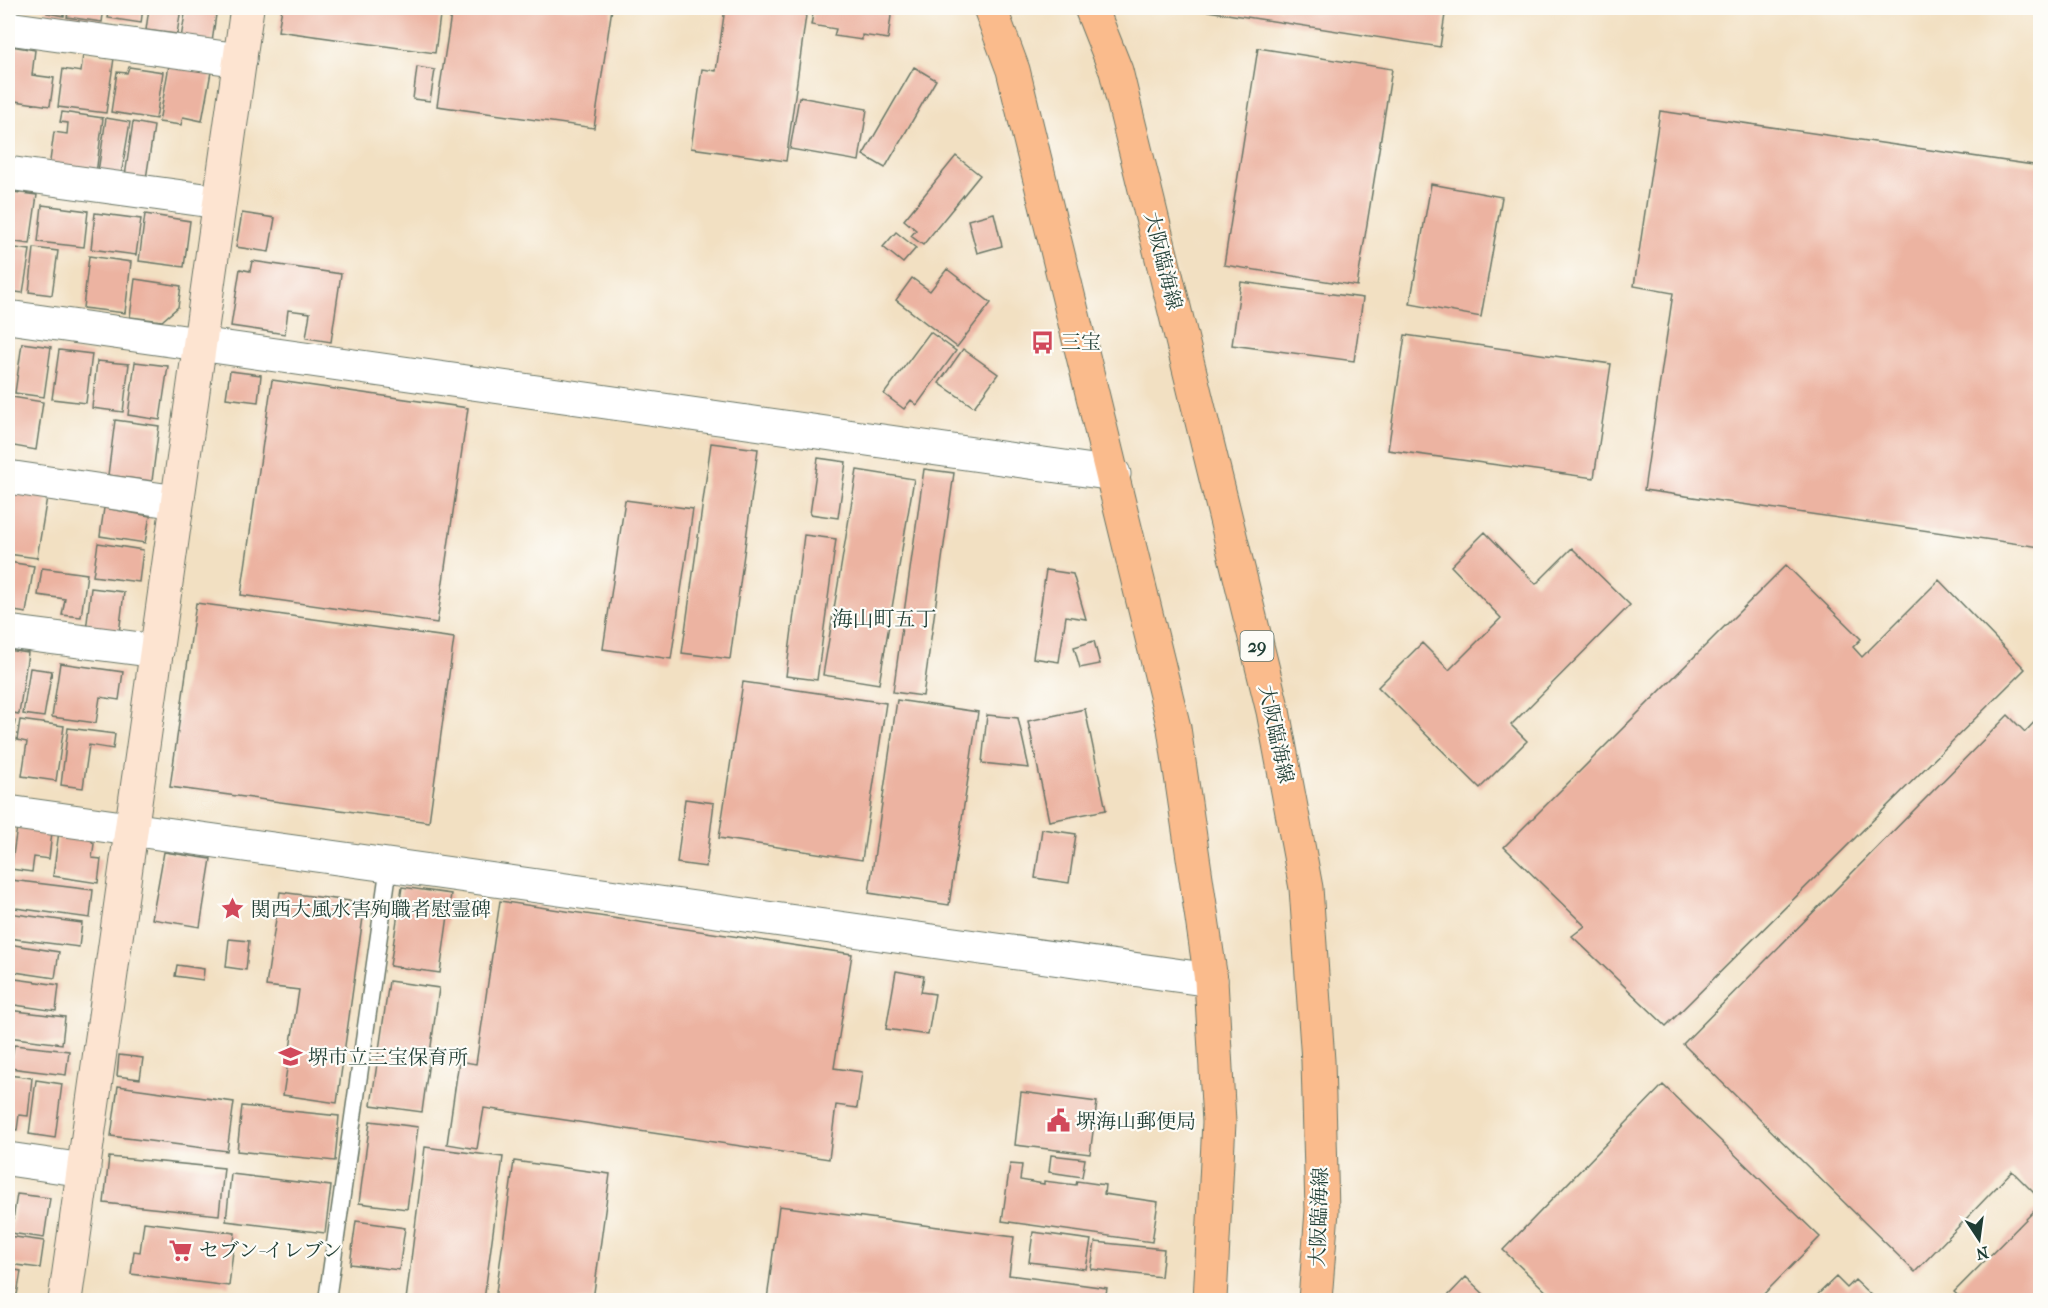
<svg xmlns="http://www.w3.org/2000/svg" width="2048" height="1308" font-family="'IM FELL French Canon','Noto Serif JP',serif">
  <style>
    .building { fill: #ecb3a1 }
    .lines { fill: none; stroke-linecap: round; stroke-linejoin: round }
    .lane-casing { stroke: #697666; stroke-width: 19 }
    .street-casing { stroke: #697666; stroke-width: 35 }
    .secondary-casing { stroke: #697666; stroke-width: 35 }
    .primary-casing { stroke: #697666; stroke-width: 35 }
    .lane { stroke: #fff; stroke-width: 16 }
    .street { stroke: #fff; stroke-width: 33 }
    .secondary { stroke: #fde4d1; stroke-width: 33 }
    .primary { stroke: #fabb8c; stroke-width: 33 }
    .labels { text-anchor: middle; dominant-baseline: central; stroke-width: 4.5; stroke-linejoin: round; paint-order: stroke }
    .shield { fill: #fdfcf7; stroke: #62766e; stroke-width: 1.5 }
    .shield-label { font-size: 18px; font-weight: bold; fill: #1f3d34 }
    .street-label { font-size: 20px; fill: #1f3d34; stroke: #fdfcf7 }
    .poi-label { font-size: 20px; fill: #1f3d34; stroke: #fdfcf7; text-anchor: start }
    .neighbourhood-label { font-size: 21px; fill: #1f3d34; stroke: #fdfcf7 }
  </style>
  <rect width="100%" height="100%" fill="#fdfcf7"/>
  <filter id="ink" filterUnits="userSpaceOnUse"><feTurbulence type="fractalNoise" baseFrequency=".0167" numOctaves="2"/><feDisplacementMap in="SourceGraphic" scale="12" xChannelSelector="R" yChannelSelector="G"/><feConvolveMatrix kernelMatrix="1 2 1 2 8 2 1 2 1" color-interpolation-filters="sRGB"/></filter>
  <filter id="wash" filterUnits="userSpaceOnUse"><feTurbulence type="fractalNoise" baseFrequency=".008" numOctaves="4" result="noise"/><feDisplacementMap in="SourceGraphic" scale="24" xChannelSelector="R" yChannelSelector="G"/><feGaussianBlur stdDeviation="1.35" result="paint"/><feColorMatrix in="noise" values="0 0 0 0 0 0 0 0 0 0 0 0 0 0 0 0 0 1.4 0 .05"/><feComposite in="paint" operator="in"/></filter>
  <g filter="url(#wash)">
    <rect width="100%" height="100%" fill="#f2e0c2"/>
    <g id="blocks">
      <path class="building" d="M40 8H65L64 16 47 13 48 10Z
        M69 8H104L102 22 67 17Z
        M110 8H143L141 23 108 18Z
        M149 8H181L177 34 146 30Z
        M186 8H217L212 42 181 38Z
        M282 8H441L435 53 278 31Z
        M452 8H612L594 128 437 106Z
        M725 8H807L786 161 691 148 702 69 716 71Z
        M814 8H892L888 39 862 35V40L834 36 836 29 811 25Z
        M1188 8H1446L1440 47Z
        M11 46 35 50 32 75 54 78 50 106 8 100Z
        M1258 48 1392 69 1357 286 1224 265Z
        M83 54 114 58 106 113 58 107 63 69 81 72Z
        M169 65 211 72 202 121 183 117 181 125 159 122Z
        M129 67 163 72 156 119 111 112 117 72 127 73Z
        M417 67 435 70 430 101 413 99Z
        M914 67 936 80 885 168 863 155Z
        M799 97 867 109 859 161 790 149Z
        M1660 111 2040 166V547L1644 490 1673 293 1634 286Z
        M62 112 103 118 96 174 49 168 54 132 67 134 68 123 60 122Z
        M106 118 130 122 121 176 98 172Z
        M133 122 154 126 146 179 125 176Z
        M956 156 980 175 923 245 911 236 916 230 904 220Z
        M1431 184 1502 197 1481 317 1410 304Z
        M13 192 37 195 30 244 8 241Z
        M42 205 88 211 84 247 38 242Z
        M95 213 141 219 136 255 91 249Z
        M242 213 275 218 269 252 236 247Z
        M994 213 1002 246 977 253 968 220Z
        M145 214 190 221 184 267 139 261Z
        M896 232 916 248 903 263 883 247Z
        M8 247 30 250 23 293 8 291Z
        M34 248 58 251 52 295 29 292Z
        M89 256 131 262 125 313 83 308Z
        M252 261 341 274 331 342 306 338 310 313 288 310 285 334 231 326 240 269 250 271Z
        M947 269 991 303 957 347 896 300 912 278 930 291Z
        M135 279 181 286 178 307 162 321 130 317Z
        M1241 282 1363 298 1354 361 1232 345Z
        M930 332 956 351 917 405 911 400 904 409 884 394Z
        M1405 335 1611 364 1594 478 1388 450Z
        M22 343 51 347 44 397 15 393Z
        M963 349 998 374 974 407 939 383Z
        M59 350 92 354 86 403 52 399Z
        M97 361 129 364 123 412 92 408Z
        M135 362 168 366 160 420 128 415Z
        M230 371 261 375 258 402 226 398Z
        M272 380 468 408 437 623 241 595Z
        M12 397 43 402 36 450 8 445Z
        M115 420 159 426 152 481 108 475Z
        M711 443 758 449 730 659 682 653Z
        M818 458 846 462 838 518 810 514Z
        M924 469 954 473 923 696 893 692Z
        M857 470 914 479 879 684 823 675Z
        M8 491 47 497 37 558 8 554Z
        M625 500 693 509 671 659 603 649Z
        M104 508 150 516 145 543 100 536Z
        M1485 532 1536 584 1572 548 1630 605 1511 725 1527 741 1480 788 1378 687 1422 643 1449 670 1501 618 1451 566Z
        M804 535 836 539 817 680 786 676Z
        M98 543 143 550 139 582 93 576Z
        M8 562 34 566 26 613 8 610Z
        M1786 565 1861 639 1853 647 1862 657 1939 580 2025 669 1666 1026 1572 936 1585 926 1504 847Z
        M42 568 87 574 81 617 62 615 65 599 38 595Z
        M1046 570 1073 574 1086 619 1066 616 1059 662 1033 658Z
        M91 588 124 592 119 634 86 631Z
        M196 603 454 638 429 822 170 787Z
        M1094 641 1100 664 1080 668 1074 647Z
        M8 650 28 653 19 714 8 712Z
        M60 663 123 672 119 700 100 697 96 723 52 717Z
        M30 668 52 671 44 717 23 714Z
        M743 682 886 703 862 860 719 838Z
        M897 700 978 712 949 905 869 893Z
        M1085 709 1106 810 1049 821 1028 721Z
        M987 715 1018 718 1029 768 982 763Z
        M2008 715 2025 732 2040 716V1199L2012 1171 1915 1272 1683 1044Z
        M8 720 15 721 9 758 8 757Z
        M20 720 64 726 56 781 22 776 27 742 17 740Z
        M68 728 115 734 113 749 89 745 83 788 61 785Z
        M685 799 714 803 706 867 677 863Z
        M17 827 52 832 49 859 34 857 32 872 11 869Z
        M1042 829 1076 834 1069 883 1035 878Z
        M59 831 86 834 94 844 92 858 101 859 98 883 53 876Z
        M164 852 211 859 200 927 152 919Z
        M11 880 93 890 90 918 8 907Z
        M402 887 451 894 440 973 390 966Z
        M280 892 365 903 337 1103 283 1095 299 990 266 986Z
        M500 901 852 954 834 1068 862 1072 857 1108 836 1105 829 1159 484 1108 477 1149 447 1144 459 1061 476 1064Z
        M8 913 82 923 79 947 8 938Z
        M229 939 249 941 246 970 226 967Z
        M8 944 59 952 55 978 8 971Z
        M177 965 204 969 203 980 175 976Z
        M896 971 924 976 921 992 935 994 928 1035 886 1029Z
        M8 978 59 985 56 1011 8 1004Z
        M389 981 439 988 422 1112 371 1105Z
        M8 1010 65 1017 62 1044 8 1037Z
        M14 1045 69 1051 66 1075 10 1068Z
        M119 1055 143 1058 140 1079 117 1076Z
        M8 1075 32 1078 28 1116 19 1115 17 1130 8 1129Z
        M36 1080 62 1084 55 1138 29 1134Z
        M1663 1085 1820 1237 1758 1300H1555L1503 1250Z
        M118 1086 234 1102 227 1151 111 1136Z
        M1021 1092 1097 1102 1090 1154 1015 1145Z
        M242 1106 339 1116 335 1161 237 1151Z
        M370 1121 418 1127 407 1209 359 1203Z
        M425 1147 503 1157 484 1300H406Z
        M1051 1155 1085 1159 1082 1177 1049 1172Z
        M109 1157 224 1168 219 1215 104 1203Z
        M514 1161 610 1174 593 1300H495Z
        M1010 1164 1022 1165 1020 1180 1044 1184V1181L1076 1185 1077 1181 1105 1185 1104 1194 1158 1202 1152 1242 1002 1221Z
        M231 1174 331 1186 325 1233 226 1221Z
        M17 1194 50 1198 44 1238 11 1233Z
        M2040 1205V1300H1963L1954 1292Z
        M779 1206 1014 1237 1009 1275 1107 1288 1105 1300H767Z
        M356 1221 405 1228 399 1270 350 1264Z
        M144 1222 235 1233 229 1286 131 1274 134 1251 140 1252Z
        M1033 1232 1091 1240 1086 1269 1029 1262Z
        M8 1236 44 1241 40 1268 8 1264Z
        M1095 1242 1164 1249 1161 1277 1091 1269Z
        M8 1269 21 1271 17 1295 8 1293Z
        M1466 1277 1490 1300H1444Z
        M1836 1277 1847 1288 1855 1280 1876 1300H1812Z"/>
    </g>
  </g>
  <g filter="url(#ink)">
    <use href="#blocks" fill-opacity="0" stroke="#697666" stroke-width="1.5"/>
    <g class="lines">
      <defs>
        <path id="lane" d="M327 1300 389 865"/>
        <path id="street" d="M8 28 240 60
          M8 173 219 202
          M8 317 1114 474
          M8 477 177 502
          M8 632 157 651
          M8 812 1211 980
          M8 1159 84 1170"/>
        <path id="secondary" d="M65 1300 247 8"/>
        <path id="primary" d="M990 8 1013 70 1174 728 1211 980 1219 1122 1210 1300
          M1091 8 1116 71 1273 711 1306 888 1318 1061 1322 1211 1315 1300"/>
      </defs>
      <use href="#lane" class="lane-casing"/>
      <use href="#street" class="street-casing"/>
      <use href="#secondary" class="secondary-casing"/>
      <use href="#primary" class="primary-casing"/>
      <use href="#lane" class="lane"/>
      <use href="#street" class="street"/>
      <use href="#secondary" class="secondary"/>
      <use href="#primary" class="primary"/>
    </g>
  </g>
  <defs>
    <symbol id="bus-bare" viewBox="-9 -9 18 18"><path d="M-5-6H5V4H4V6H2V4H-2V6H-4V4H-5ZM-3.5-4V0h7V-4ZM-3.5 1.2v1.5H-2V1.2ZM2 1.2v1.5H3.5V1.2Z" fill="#d1495b" stroke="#fdfcf7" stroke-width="2.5" paint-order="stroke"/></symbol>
    <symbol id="sight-bare" viewBox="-9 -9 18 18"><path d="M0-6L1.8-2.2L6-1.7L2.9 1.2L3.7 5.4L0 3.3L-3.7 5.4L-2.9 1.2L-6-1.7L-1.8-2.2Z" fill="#d1495b" stroke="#fdfcf7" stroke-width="2.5" paint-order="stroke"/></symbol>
    <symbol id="school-bare" viewBox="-9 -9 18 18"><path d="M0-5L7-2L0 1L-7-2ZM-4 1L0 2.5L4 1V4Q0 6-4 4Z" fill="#d1495b" stroke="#fdfcf7" stroke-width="2.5" paint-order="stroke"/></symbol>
    <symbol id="civic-bare" viewBox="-9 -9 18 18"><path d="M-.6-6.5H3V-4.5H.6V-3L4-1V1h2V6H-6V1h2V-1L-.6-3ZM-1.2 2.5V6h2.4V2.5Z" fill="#d1495b" stroke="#fdfcf7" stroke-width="2.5" paint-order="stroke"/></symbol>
    <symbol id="supermarket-bare" viewBox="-9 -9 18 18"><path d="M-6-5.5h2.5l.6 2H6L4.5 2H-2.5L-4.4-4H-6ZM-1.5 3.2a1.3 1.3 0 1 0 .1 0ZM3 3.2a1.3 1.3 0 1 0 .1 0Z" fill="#d1495b" stroke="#fdfcf7" stroke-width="2.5" paint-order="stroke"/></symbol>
  </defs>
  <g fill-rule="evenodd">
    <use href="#bus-bare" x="1026" y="326" width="33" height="33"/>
    <use href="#sight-bare" x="216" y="892" width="33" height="33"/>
    <use href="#school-bare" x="274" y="1040" width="33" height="33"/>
    <use href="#civic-bare" x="1042" y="1104" width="33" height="33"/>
    <use href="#supermarket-bare" x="164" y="1234" width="33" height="33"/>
  </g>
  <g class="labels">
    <rect class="shield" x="1240.5" y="631" width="33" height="30" rx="4.5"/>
    <g class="shield-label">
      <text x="1257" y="646">29</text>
    </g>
    <g class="street-label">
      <text transform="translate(1163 261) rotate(76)">大阪臨海線</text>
      <text transform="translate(1276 734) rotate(78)">大阪臨海線</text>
      <text transform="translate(1319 1217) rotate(-88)">大阪臨海線</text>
    </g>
    <g class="poi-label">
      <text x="1061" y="342">三宝</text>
      <text x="251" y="909">関西大風水害殉職者慰霊碑</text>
      <text x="308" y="1057">堺市立三宝保育所</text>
      <text x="1076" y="1121">堺海山郵便局</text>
      <text x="199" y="1250">セブン-イレブン</text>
    </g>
    <g class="neighbourhood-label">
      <text x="884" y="619">海山町五丁</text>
    </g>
  </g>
  <rect width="2048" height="1308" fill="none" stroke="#fdfcf7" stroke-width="30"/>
  <g transform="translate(1979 1239) rotate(167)" stroke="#fdfcf7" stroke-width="4.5" paint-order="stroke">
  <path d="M0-4.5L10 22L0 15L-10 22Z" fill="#1f3d34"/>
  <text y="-9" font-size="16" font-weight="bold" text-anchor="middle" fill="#1f3d34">N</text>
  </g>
</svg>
